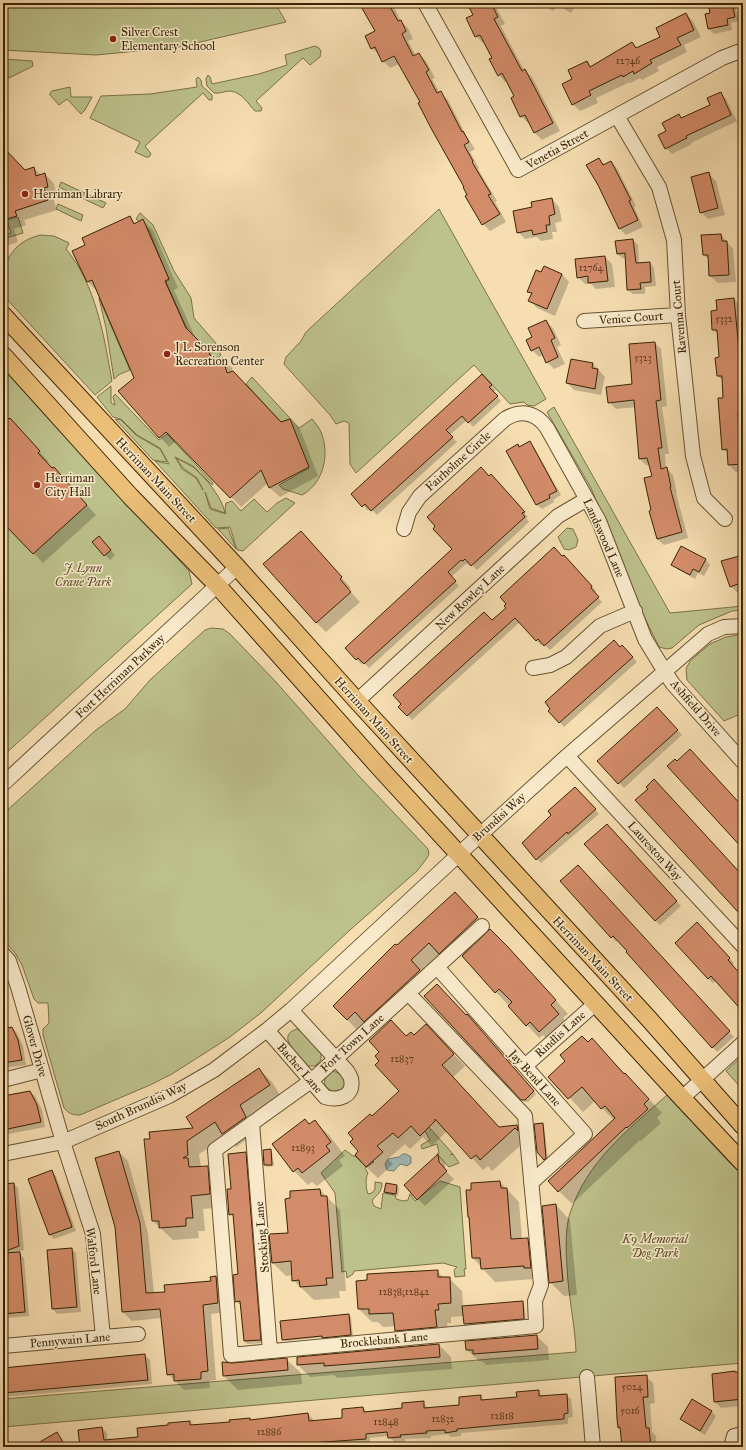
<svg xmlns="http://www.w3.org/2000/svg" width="746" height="1450" font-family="'IM FELL Great Primer',serif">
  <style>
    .green { fill: #bdc18b; stroke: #7b7248 }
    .water { fill: #a1b9b6; stroke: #777d6f }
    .shadow { fill: #0003 }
    .building { fill: #d38c6a; stroke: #392304 }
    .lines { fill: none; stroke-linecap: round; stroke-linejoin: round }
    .minor-casing { stroke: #68522f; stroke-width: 16 }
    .major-casing { stroke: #392304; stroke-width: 19 }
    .minor { stroke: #f9eacc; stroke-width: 14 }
    .major { stroke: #ebbf78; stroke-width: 17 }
    .poi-dot { fill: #8f2418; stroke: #f9eacc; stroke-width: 1.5 }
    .labels { text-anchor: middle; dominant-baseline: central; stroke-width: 3; stroke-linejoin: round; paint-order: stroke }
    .number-label { font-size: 10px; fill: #603d1e }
    .poi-label { font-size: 12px; fill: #392304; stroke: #f9eacc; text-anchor: start }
    .street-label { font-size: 12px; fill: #392304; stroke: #f9eacc }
    .park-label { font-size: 12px; font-style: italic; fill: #5a4a26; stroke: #f9eacc }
  </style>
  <rect width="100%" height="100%" fill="#f6deb1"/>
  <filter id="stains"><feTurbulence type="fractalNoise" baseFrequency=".005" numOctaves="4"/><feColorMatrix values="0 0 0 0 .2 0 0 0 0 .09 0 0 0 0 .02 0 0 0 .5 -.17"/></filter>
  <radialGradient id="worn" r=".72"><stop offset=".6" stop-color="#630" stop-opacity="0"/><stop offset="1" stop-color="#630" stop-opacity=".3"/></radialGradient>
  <path class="green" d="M3 3H275L286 22 179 47 96 55 3 50Z
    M315 46 319 48 321 51 320 57 310 65 303 58 256 101 262 108 261 111H255C248 104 242 92 230 91 224 91 220 94 214 93L207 86 206 79 208 75 210 77 212 84 259 74 287 65 285 55Z
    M3 59 32 61 33 66 9 78 3 68Z
    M198 77 201 80 202 86 212 95V100H209L203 93 145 146 151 154 149 157H146L135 152 140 142 90 118 101 96 150 94 197 87 196 79Z
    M70 87 71 97H92L85 110 81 114 67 99 59 105 50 95V93L52 91Z
    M61 182 106 203 103 208 59 187Z
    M58 204 83 215 81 221 56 209Z
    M439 209 546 399 534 406 527 405 524 402 510 404 474 365 356 473 350 464 349 423 344 421 336 424 330 415 284 364 286 357 301 341 306 332Z
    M140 213 153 225 174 271 191 298 194 318 215 342 221 355 215 361 187 329 166 282 169 280 149 230 136 219Z
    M18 217 23 233 3 239V236L11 233 7 220Z
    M40 235 54 236 69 243 66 249C96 285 104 336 112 381L95 395 3 295V265L5 266C12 248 22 240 40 235Z
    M99 298 130 370 120 374 114 379 106 328Z
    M3 367 189 571 192 584 3 756Z
    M252 377 299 428 312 419C315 423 319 427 321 432 330 454 324 483 302 495L283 489 279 485 309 468 289 419 281 422 246 384Z
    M111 386V403L115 405 113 397 115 394 159 440 167 434 213 483 212 485 193 466 175 457 182 469 196 478 203 490 197 478 183 468 176 458C182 461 188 464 193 467 205 477 222 497 225 513L211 508 205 492 210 509 226 514 225 509 226 503 232 501 241 511 254 499 267 512 277 503 286 498 295 503 243 551 237 550 230 527 216 528 155 461 169 464 160 448 137 435 121 419 113 417 97 397Z
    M554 407 670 613 743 606V610L732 611 699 625 672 648 667 649 659 647 640 608 591 488 547 412Z
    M115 419 121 420 136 435 160 449 167 462 153 460Z
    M228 528 236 549 218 529Z
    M567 528 573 529 578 540 576 547 569 550 564 549 558 537Z
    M211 628 223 629 230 634 275 681 358 775 428 849 429 854 427 858 417 871 350 930 262 1012 230 1037 172 1074 150 1085 80 1115C73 1115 69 1114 64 1108L43 1035V1029L49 1023 48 1003H38L34 999 22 965 15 953 3 939V814L96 730 125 709 150 680 205 630Z
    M743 634V715H738L724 721 687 680 686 669 690 661 710 644 726 637Z
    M297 1029 304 1033 321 1052V1060L315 1066H308C300 1056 274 1036 297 1029Z
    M743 1055V1090L726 1071Z
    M331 1071C337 1072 341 1073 344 1079 352 1101 309 1091 331 1071Z
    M667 1095 728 1161 743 1175V1363L3 1427V1399L576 1352C575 1324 568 1295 567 1267 566 1250 565 1229 570 1213 588 1160 627 1131 667 1095Z
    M418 1115 453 1154 450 1155 453 1154 459 1163 449 1167 437 1154 439 1153 437 1144 422 1149 421 1145 430 1140 425 1131 418 1125Z
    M345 1150 353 1156H355L362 1163 369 1157 374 1162 365 1168 368 1173C365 1179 366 1189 368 1194L372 1193 375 1189V1182L382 1183C382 1187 381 1190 379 1193 375 1198 370 1199 374 1206L381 1209 383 1193 395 1195 396 1199 403 1201 408 1200 410 1194 415 1201 440 1181 460 1187 466 1269H464L465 1276 455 1277 454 1270 457 1267 443 1263 354 1271 353 1274 347 1278 346 1271 342 1272 335 1193 321 1173Z"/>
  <path class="water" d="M403 1154H406L411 1157V1163L407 1166 401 1164 398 1166 394 1171 387 1170 385 1164 388 1159 399 1157Z"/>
  <path class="shadow" d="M361 3H392L401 21 408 28 413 39 408 41 416 56 419 54 426 61 435 78 432 79 440 93H441L448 100 467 137 475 149 470 152 479 168 478 169 497 201 495 202 506 222 490 231 483 224 421 103 399 64 390 68 383 61 380 55H379L372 48 376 32Z
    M468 3H494L505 24 501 26 524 70 532 77 560 131 542 140 535 133 530 122 528 123 521 116 516 96 507 81 505 82 499 75 493 58 485 42 483 43 476 36 474 15Z
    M541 3H577L571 13 557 5 553 11Z
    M598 3H609L601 6Z
    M717 3H733L735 5 739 21 731 23 732 30 714 34 709 29 706 15 711 14Z
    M686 14 693 21 701 37 684 45 687 52 657 67 659 71 642 80 640 78 631 83 630 82 596 98 598 103 580 111 573 104 574 79 587 62 592 67 632 44 637 48 662 37Z
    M720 93 726 99 737 121 691 143 692 144 672 154 666 148 668 132 679 115 682 119 711 105Z
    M3 149 25 171 34 168 41 175 45 174 54 184 57 196 53 198 57 210 24 220 26 225 14 229 18 242 3 247Z
    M599 159 605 165 611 162 617 168 636 206 634 207 643 227 626 235 620 229 599 185Z
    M709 174 716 181 725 215 708 219 701 212Z
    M552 199 559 207 562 221 555 223 557 232H552L553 239 541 241 537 237 525 239 518 232 533 208Z
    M130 217 136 224 143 220 153 230 178 288 174 290 196 339 218 361 222 359 232 368 233 373 281 423 290 420 300 429 318 476 280 497 270 488 268 483 241 507 176 441 169 447 160 437 97 291 88 282 74 251 87 246Z
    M721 235 733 249 736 282 718 283 710 276 709 260 704 255Z
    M633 240 638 245 639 264 650 263 654 268 656 286 645 287V294H633L628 290 626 258H622L618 254Z
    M605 257 612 264 615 287 596 289 591 284H585L578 277Z
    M544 267 562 274 569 282 555 316 537 308 530 301 532 295 528 291 542 273Z
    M734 299 741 306 743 325V471L736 472 729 465V454L723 449 724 398 723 381 718 376 720 358 718 334 713 330 718 311Z
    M546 321 553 328 561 345 557 347 565 364 554 369 547 362 543 355 539 357 532 350 533 337Z
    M655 343 661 349 667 406 662 407 669 454H665L666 468 673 475 677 493H676L688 538 664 545 657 539 652 511 653 477 650 465H646L640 459 636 407 616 409 609 402 633 385Z
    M593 364 605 377 601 395 574 390 567 383Z
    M482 376 496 390 493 392 501 401 473 427 467 420 450 435 457 442 377 515 370 508 368 511 353 494Z
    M3 417 19 429 48 461 47 463 63 478 96 515 43 563 3 521Z
    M529 442 534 447 561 495 553 500 554 502 542 509 537 505 507 451 518 445 520 448Z
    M489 477 504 489 528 517 526 518 529 522 477 570 470 563 468 565 467 563 451 577 459 586 369 668 363 662 361 664 356 659 453 549 437 526Z
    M301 532 351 588 348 589 360 602 326 632 316 622Z
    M103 542 115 555 110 560 94 543Z
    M681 547 706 560 710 565 704 576 698 573 695 579 677 569 672 565Z
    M743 556V592L738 593 730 586Z
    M562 558 568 560 596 591 594 593 602 602 550 650 543 643 541 645 520 622 412 720 400 707Z
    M620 648 627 650 637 662 564 727 550 711Z
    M662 712 682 735 624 788 598 761Z
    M580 792 599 814 541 863 537 859 542 826 541 825Z
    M637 800 743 877V916Z
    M611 829 681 906 660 925 655 920Z
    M582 871 734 1037 717 1052 618 940 616 942 612 937Z
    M466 904 488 928 450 964 440 954 421 971 430 982 376 1032 366 1023 358 1031 334 1006 397 947Z
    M702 928 734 963 732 965 743 978V1011L716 980 713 983 708 978Z
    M521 961 568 1014 563 1018 571 1027 552 1044 543 1035 539 1038 496 992Z
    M466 1017 470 1018 536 1094 528 1102H525L522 1099Z
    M12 1028 17 1033 23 1046 26 1065 3 1068V1030Z
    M414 1036 437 1037 465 1066 452 1078 499 1128 517 1126 529 1138 492 1171 488 1166 483 1170 447 1131 432 1146 423 1137 410 1149 405 1144 388 1159 393 1164 378 1178 366 1167 360 1151 372 1117 401 1091 407 1037Z
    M592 1039 662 1113 657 1118 661 1123 641 1141 640 1140 572 1204 559 1191 614 1120 595 1101 583 1112 550 1077Z
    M259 1069 272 1082 282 1098 252 1119 258 1131 236 1147 226 1137 199 1154 201 1167H207L220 1180 223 1207 203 1209 205 1231H198L199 1238 173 1240 153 1221 151 1140 195 1129Z
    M30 1092 35 1096 42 1110 45 1127 3 1135V1097Z
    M305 1120 310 1125 314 1121 329 1135 345 1156 339 1160 343 1166 317 1186 312 1182 308 1185 294 1171Z
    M542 1124 544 1126 548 1160 546 1161 538 1152Z
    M270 1150 272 1152 274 1166 267 1167 265 1165Z
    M119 1152 128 1161 148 1233 154 1294 166 1293 212 1282 216 1277 225 1286 227 1312 211 1314 216 1380 209 1381 210 1388 184 1390 168 1374 162 1318 132 1321 123 1312Z
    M245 1153 248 1156 263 1343 247 1344 245 1341 241 1304H239L236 1301 239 1275 234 1217 230 1214 233 1190Z
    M438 1155 445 1162V1170L454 1179 425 1206 418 1199Z
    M52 1171 56 1176 76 1231 54 1239 50 1235Z
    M500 1182 519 1202 522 1239H528L541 1252 535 1279 495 1282 473 1258Z
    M14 1184 18 1188 24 1250 19 1252 24 1258 29 1316 6 1318 3 1315V1185Z
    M386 1184 397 1186 399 1188 398 1196 387 1194 385 1192Z
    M320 1190 340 1210 346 1291H339L340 1298 314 1300 293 1280V1275L286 1276 273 1263 289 1234Z
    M556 1205 570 1220 577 1295 564 1296 550 1282Z
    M71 1249 76 1253 81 1312 57 1314 53 1309Z
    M437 1271 444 1278H449L462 1291 463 1307 522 1302 524 1304 526 1320 467 1326 465 1324 464 1316 451 1317V1323H447L449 1340 409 1343 396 1330V1326L383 1327 378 1322H372L359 1309Z
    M349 1315 351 1317 353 1337 325 1339 323 1337 285 1341 283 1339Z
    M537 1336 548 1347 549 1360 486 1365 482 1361H479L467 1350Z
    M439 1345 451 1357 452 1369 337 1378 334 1375 310 1377 298 1365V1358Z
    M145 1356 150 1360 152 1384 3 1397V1369Z
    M286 1359 301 1373 302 1384 238 1390 224 1376Z
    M743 1373V1406L721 1408 715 1402 713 1375Z
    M646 1376 653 1383 655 1403 650 1404 652 1432 656 1436 657 1447H621H623L621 1429 619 1427Z
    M538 1391 543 1397 566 1395 571 1399 573 1417 568 1418V1424L461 1433V1436L451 1437 448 1434 431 1436V1438L405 1439V1441L394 1442 389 1436 370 1438V1443L318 1447H81L102 1428 107 1433V1440L139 1437 169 1426 190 1422 193 1426 231 1423 250 1419 251 1421 308 1414 313 1419V1422L343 1419 363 1408 368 1413 403 1409 423 1402 428 1409 460 1406 480 1396 485 1401 518 1398Z
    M712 1412 716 1416 705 1435 686 1423 682 1419Z
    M697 1444 701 1447H677V1445Z"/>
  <path class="building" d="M359 3H388L398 21 401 20 406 31 402 34 413 56 419 53 429 70 426 72 437 93 441 91 462 132 463 131 469 142 464 145 473 161 472 162 491 194 488 195 500 214 482 225 465 196 467 195 463 187H464L432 130 418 103 420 102 394 56 382 62 375 47 371 49 365 36 375 31Z
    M467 3H491L498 17 494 19 522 71 525 69 553 123 534 133 525 115 520 117 511 98 514 96 502 73 498 76 489 59 492 58 480 35 475 37 466 18 473 15Z
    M708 3H732L735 17 727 19 728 25 708 29 705 14 710 13Z
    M686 13 694 30 677 38 681 45 650 60 652 63 634 74 633 71 623 77 622 75 589 91 591 95 572 105 562 84 572 79 568 70 587 61 590 67 632 42 636 48 660 37 656 28Z
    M721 92 731 115 686 136 687 138 665 149 658 135 666 131 662 123 679 114 681 118 710 105 707 98Z
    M3 147 25 170 34 167 36 176 45 173 48 187 44 188 48 200 15 211 17 216 3 220Z
    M599 158 603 165 611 161 631 200 629 201 638 220 619 229 598 185 586 165Z
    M709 172 718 208 700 213 691 177Z
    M552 198 555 214 549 216 550 225H546L547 232 533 235 532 230 517 233 513 211 532 207 531 202Z
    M130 216 134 224 143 219 169 279 165 281 186 328 208 350 213 362 223 358 227 373 233 371 281 422 290 419 309 467 269 488 261 470 230 498 166 432 159 438 118 391 134 378 92 280 87 282 72 251 85 245 82 238Z
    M721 234 722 241H727L729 275 709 276 708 255H703L701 235Z
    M633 239 636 263 650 262 651 282 640 283 641 289 627 290 625 253 617 254 615 241Z
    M605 256 608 281 588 283V276L577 278 575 259Z
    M544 266 562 274 547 309 528 301 532 293 527 292 536 270 541 272Z
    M734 298 739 350 743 349V411L738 412 739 436 743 435V464L728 465 727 449 722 450 718 398H723L722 376H717L715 358 719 357 717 330H712L711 311 717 310 716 300Z
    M546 320 555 338 551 340 558 357 546 363 539 347 531 351 526 340 532 337 528 328Z
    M655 342 661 400 656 401 662 448H658L661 469 667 467 671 487H670L682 532 657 539 649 511 651 510 644 478 652 476 647 458 639 459 634 400 608 403 606 387 632 384 629 344Z
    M571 359 593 363 592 368 598 369 595 389 566 383Z
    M482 374 492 385 489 387 498 396 468 423 462 416 446 430 453 437 371 511 365 504 362 507 351 494Z
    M3 413 9 419 10 418 40 451 38 453 52 468 54 467 87 505 33 554 3 523Z
    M530 441 557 491 549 495 550 498 536 505 506 451 518 444 519 447Z
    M481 467 489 476 491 474 500 484 525 512 522 513 525 517 471 566 465 559 463 561 461 560 448 572 456 581 364 664 358 658 356 660 345 648 452 549 433 529 435 526 427 517Z
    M301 531 342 577 340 579 351 592 316 623 263 564Z
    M99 536 111 550 104 556 92 542Z
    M681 546 706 559 699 572 693 569 690 575 671 565Z
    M554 547 562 556 564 555 592 586 591 588 599 597 544 646 538 639 536 641 515 618 407 716 398 707 401 704 393 695 484 612 492 620 506 608 504 606 506 604 500 597Z
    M743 555V582L730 587 721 561Z
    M614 640 620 647 622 645 633 657 559 723 548 711 550 709 545 702Z
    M657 707 678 730 618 784 597 761Z
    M690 749 743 807V849L667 766 675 759 677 761Z
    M654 779 743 876V907L738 912 635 800 648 789 646 787Z
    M575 787 596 809 568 834 567 832 536 860 522 843 551 815 548 811Z
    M607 824 677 901 655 921 584 844Z
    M578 865 730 1031 712 1048 626 952 627 951 613 936 611 938 560 881Z
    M455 892 478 917 439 954 429 943 411 960 420 970 364 1022 355 1012 347 1020 333 1006 395 944 397 945Z
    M697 922 730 958 728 960 743 977V1012L711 976 708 979 675 943Z
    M490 929 508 947 556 1000 551 1005 559 1014 539 1032 530 1022 526 1026 508 1006 512 1002 499 989 495 993 462 956Z
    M437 984 466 1015 467 1014 534 1091 525 1100H521L424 996Z
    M391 1020 406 1036 411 1032 414 1035 426 1024 454 1054 442 1065 499 1127 517 1125 518 1131 515 1128 480 1160 476 1155 471 1159 435 1119V1121L420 1136 411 1126 398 1138 393 1133 377 1146 383 1152 366 1167 355 1155 358 1151 350 1142 353 1139 348 1133 370 1114 372 1116 399 1091 375 1065 379 1061 375 1056 379 1052 369 1041Z
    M12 1027 18 1040 22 1060 3 1063V1029Z
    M582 1036 588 1042 592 1038 624 1074 625 1073 649 1099 644 1104 648 1109 627 1128 626 1127 558 1192 548 1181 615 1118 605 1106 601 1109 582 1087 568 1099 548 1077 565 1061 560 1055Z
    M259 1068 270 1085 240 1105 246 1117 222 1134 215 1122 187 1141 188 1155 183 1158H188L189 1167 208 1166 210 1194 191 1196 193 1218H186V1226L159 1228V1221H152L144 1139H150L149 1132 193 1128 186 1117Z
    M30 1091 37 1105 41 1122 3 1130V1096Z
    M305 1119 309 1124 315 1120 331 1142 326 1146 330 1151 302 1173 298 1168 293 1172 272 1144Z
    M543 1123 546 1158 544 1160 537 1152 534 1124Z
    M271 1149 272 1165H264L263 1150Z
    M119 1151 140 1223 146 1293 165 1292 164 1285 211 1281 210 1277 216 1276 218 1303 203 1305 208 1371 201 1372V1379L174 1381V1374L167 1375 160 1309 122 1312 115 1227 95 1158Z
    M246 1152 261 1340 244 1341 240 1301 235 1302 233 1275 238 1274 233 1214 229 1215 227 1189H231L228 1154Z
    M438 1154 439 1162 447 1171 417 1200 404 1185Z
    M52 1170 72 1227 49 1235 28 1179Z
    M500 1181 501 1188H507L511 1239 528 1238 531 1268H524V1266L481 1269 480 1258H472L469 1217H468L466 1190H471V1183Z
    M14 1183 19 1246 3 1252V1184Z
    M386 1183 397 1185 396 1194 384 1192Z
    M320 1189 321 1196H327L333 1278H326L327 1285 300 1287 299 1280 292 1281 291 1261 272 1263 269 1234 288 1233 285 1199 290 1198V1191Z
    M556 1204 563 1281 549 1283 542 1206Z
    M72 1248 77 1307 52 1309 47 1250Z
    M20 1252 25 1312 3 1314V1253Z
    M438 1270V1277H450L451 1303 438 1304 439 1310H435L437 1327 395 1331 393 1313 369 1314V1309H358L356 1281 367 1280V1274Z
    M523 1301 524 1319 464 1324 462 1306Z
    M349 1314 351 1335 322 1338V1336L282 1340 280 1321Z
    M537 1335 538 1349 473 1354V1350H466L465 1341Z
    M439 1344 440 1357 324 1366V1363L297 1365V1357Z
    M145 1354 148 1380 3 1393V1368Z
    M287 1358 288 1370 223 1376 222 1362 232 1363Z
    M735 1371V1372H743V1399L714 1402 712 1374Z
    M647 1375 648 1397H643L646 1428H649L651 1447H622L620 1427 618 1428 617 1419 615 1377Z
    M539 1390V1396L567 1394 568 1413 564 1414V1419L457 1429V1431L445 1433V1430L426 1431 427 1433 400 1435 401 1437 388 1438 387 1432 366 1434V1439L283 1445 284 1446 277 1447H80L78 1430 102 1427 104 1440 138 1437 137 1428 168 1425V1423L190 1421V1425L230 1422 229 1420 250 1418V1420L308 1413 309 1421 342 1418V1409L363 1407 364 1412 402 1408V1403L424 1401V1408L459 1405V1397L481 1395V1400L517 1397 516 1392Z
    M692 1399 712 1411 700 1431 680 1419Z
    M57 1432 66 1447H31Z"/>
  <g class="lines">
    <defs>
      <path id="minor" d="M425 3 518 170 722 58 743 50
        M617 116 659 187 674 240 678 315 693 456 704 498 725 519
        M584 321 678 315
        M404 529 409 512 420 496 505 419C521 409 536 412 547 428L599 521 645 639 665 672 673 684 743 762
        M533 668 550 665 566 657 600 626 635 611
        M357 701 558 516 587 499
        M567 756 743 946
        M3 784 237 567
        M3 954 9 961 18 987 63 1142 93 1234 103 1337
        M437 967 585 1134 531 1183
        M408 993 525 1116 541 1285 535 1301 536 1326 231 1355 215 1150 311 1081 482 926
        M267 1030 325 1097C337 1101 355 1097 351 1079 351 1077 348 1073 347 1071L291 1010
        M525 1066 596 1003
        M3 1080 42 1070
        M682 1098 743 1043
        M252 1123 270 1351
        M3 1154 63 1142 169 1096 214 1070 267 1030 291 1010 470 844 567 756 708 634 724 627 743 626
        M3 1346 138 1334
        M587 1377 593 1447
        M731 1447 734 1436 743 1434"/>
      <path id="major" d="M3 315 237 567 357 701 649 1019 743 1126
        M3 355 131 497 217 585 378 766 682 1098 743 1163"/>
    </defs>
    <use href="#minor" class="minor-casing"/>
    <use href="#major" class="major-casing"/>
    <use href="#minor" class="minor"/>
    <use href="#major" class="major"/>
  </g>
  <g class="poi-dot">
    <circle cx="113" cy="39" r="4"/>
    <circle cx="25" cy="194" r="4"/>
    <circle cx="167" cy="354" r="4"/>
    <circle cx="37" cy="485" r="4"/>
  </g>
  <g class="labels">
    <g class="number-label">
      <text x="628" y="61">12746</text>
      <text x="591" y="268">12764</text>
      <text x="724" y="319">5332</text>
      <text x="643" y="358">5323</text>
      <text x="402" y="1059">12837</text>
      <text x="303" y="1148">12893</text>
      <text x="404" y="1292">12838;12842</text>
      <text x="632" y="1387">5024</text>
      <text x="630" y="1411">5016</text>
      <text x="502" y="1416">12818</text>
      <text x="443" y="1419">12832</text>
      <text x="386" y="1422">12848</text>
      <text x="269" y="1432">12886</text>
    </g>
    <g class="poi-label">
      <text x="121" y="32">Silver Crest<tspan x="121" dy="14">Elementary School</tspan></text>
      <text x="33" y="194">Herriman Library</text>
      <text x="175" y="347">J L Sorenson<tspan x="175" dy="14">Recreation Center</tspan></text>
      <text x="45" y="478">Herriman<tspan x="45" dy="14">City Hall</tspan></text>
    </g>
    <g class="street-label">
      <text transform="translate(557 149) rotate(-29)">Venetia Street</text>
      <text transform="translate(679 317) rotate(-95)">Ravenna Court</text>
      <text transform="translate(631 318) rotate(-4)">Venice Court</text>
      <text transform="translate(458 461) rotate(-42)">Fairholme Circle</text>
      <text transform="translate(156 480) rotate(47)">Herriman Main Street</text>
      <text transform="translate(604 538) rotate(66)">Landswood Lane</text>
      <text transform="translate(470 597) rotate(-43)">New Rowley Lane</text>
      <text transform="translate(120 676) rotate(-43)">Fort Herriman Parkway</text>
      <text transform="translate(696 708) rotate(49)">Ashfield Drive</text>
      <text transform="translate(374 720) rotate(48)">Herriman Main Street</text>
      <text transform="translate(499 817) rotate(-42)">Brundisi Way</text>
      <text transform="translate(655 851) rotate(48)">Laureston Way</text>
      <text transform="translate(593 959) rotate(47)">Herriman Main Street</text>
      <text transform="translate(560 1034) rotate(-42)">Rindlis Lane</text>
      <text transform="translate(352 1043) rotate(-42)">Fort Town Lane</text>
      <text transform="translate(35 1046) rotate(74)">Glover Drive</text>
      <text transform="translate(300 1068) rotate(49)">Bacher Lane</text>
      <text transform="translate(535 1078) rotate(48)">Jay Bend Lane</text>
      <text transform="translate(141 1106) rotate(-25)">South Brundisi Way</text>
      <text transform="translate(262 1237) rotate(-95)">Stocking Lane</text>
      <text transform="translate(94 1261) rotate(83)">Walford Lane</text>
      <text transform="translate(70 1340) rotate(-5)">Pennywain Lane</text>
      <text transform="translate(384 1340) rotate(-5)">Brocklebank Lane</text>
    </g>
    <g class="park-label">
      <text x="83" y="568">J. Lynn<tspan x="83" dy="14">Crane Park</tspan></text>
      <text x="655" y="1239">K9 Memorial<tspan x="655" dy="14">Dog Park</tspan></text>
    </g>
  </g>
  <rect width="746" height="1450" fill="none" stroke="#f6deb1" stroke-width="16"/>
  <rect x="4" y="4" width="738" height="1442" fill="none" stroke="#392304" stroke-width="2"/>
  <rect x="8" y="8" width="730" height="1434" fill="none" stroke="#392304"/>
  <rect width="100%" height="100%" filter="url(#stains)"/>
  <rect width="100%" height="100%" fill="url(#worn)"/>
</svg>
